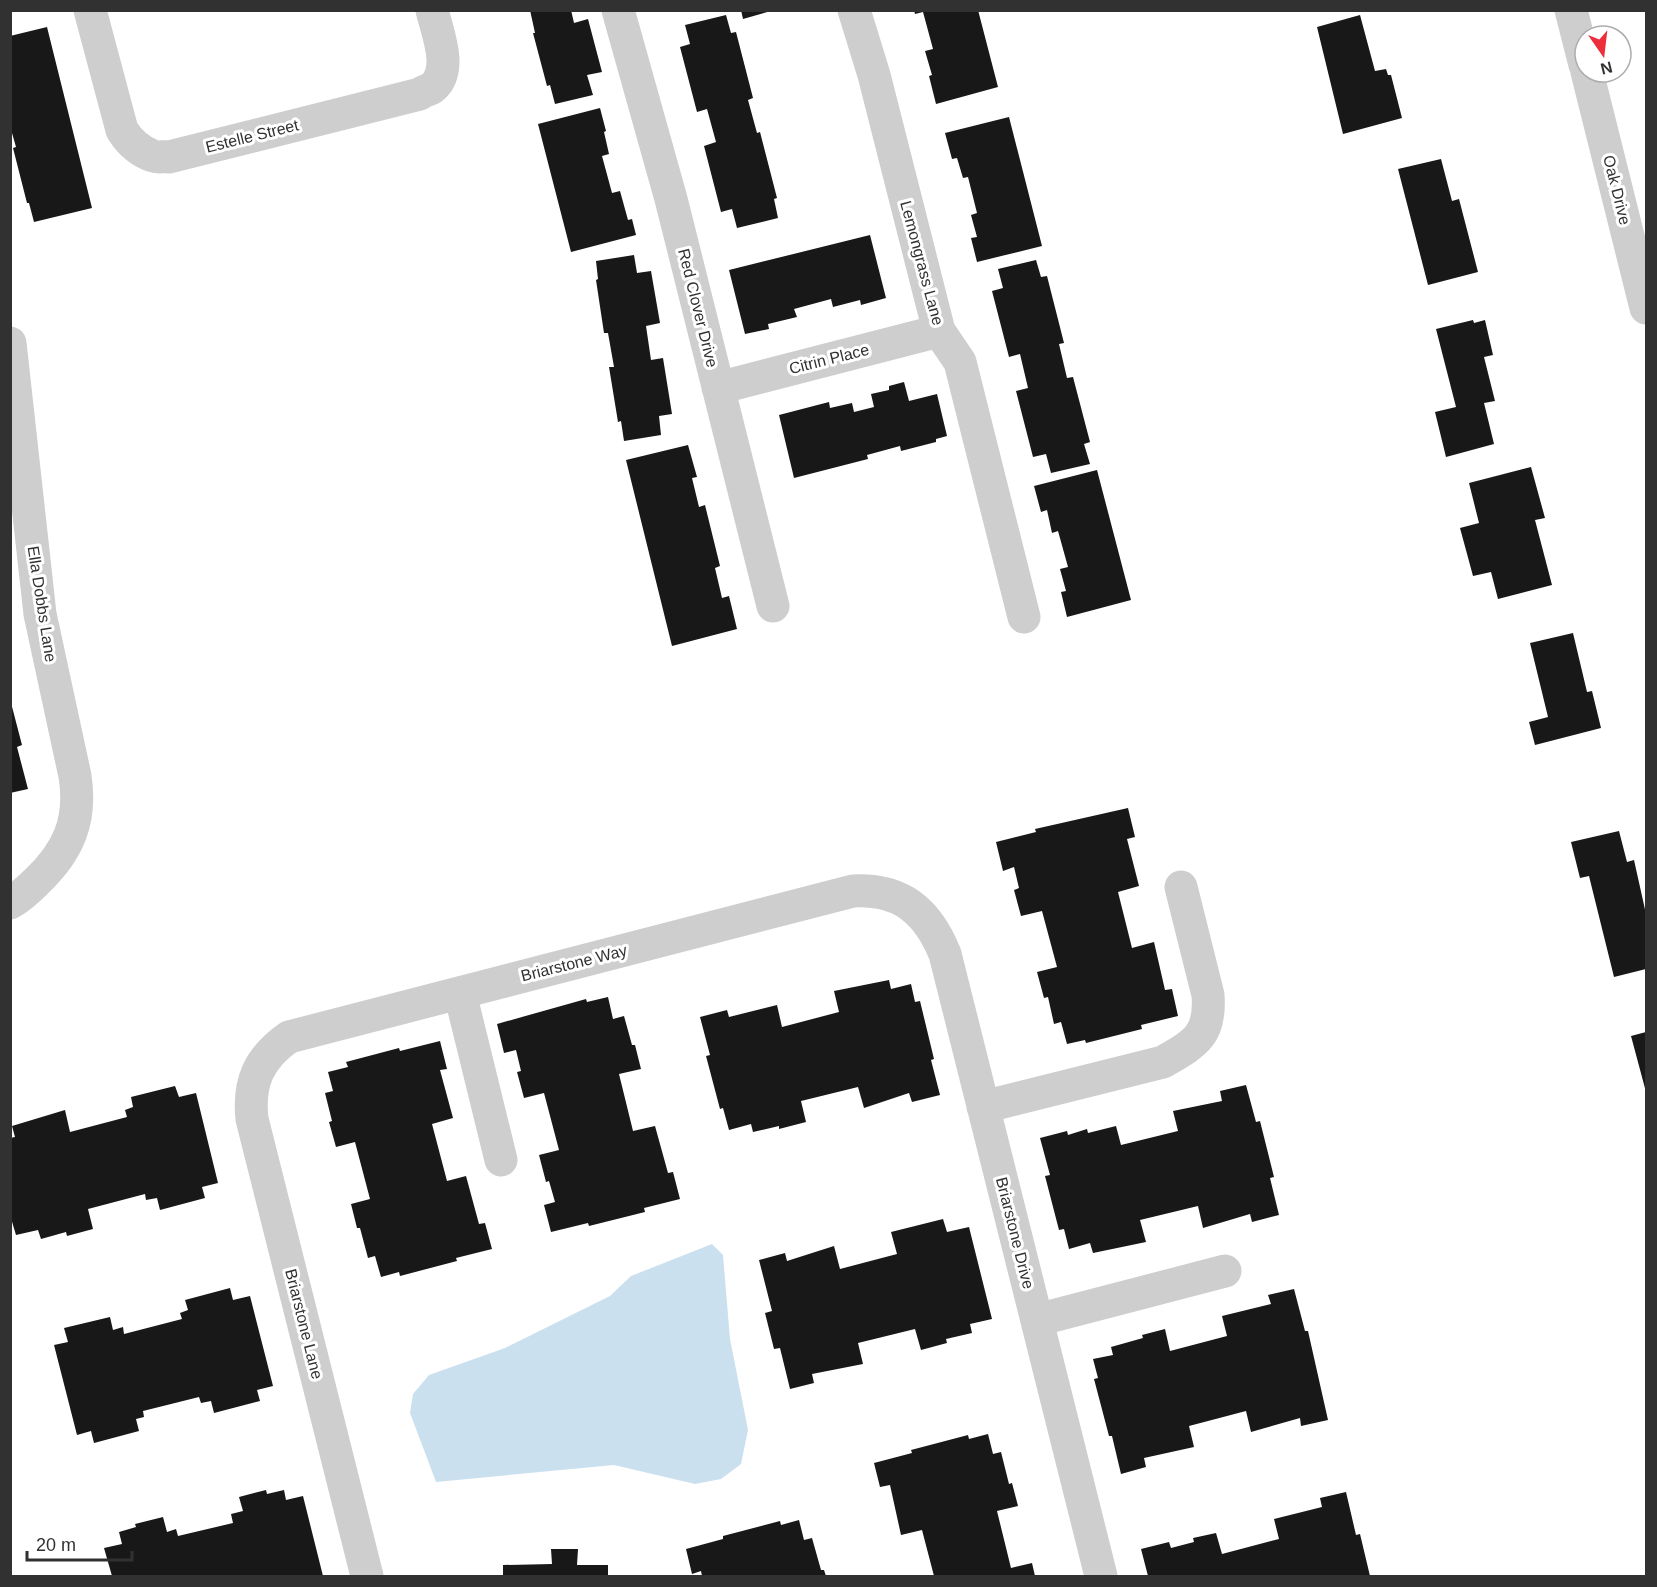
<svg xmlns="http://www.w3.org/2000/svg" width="1657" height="1587" font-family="Helvetica,sans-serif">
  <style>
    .water { fill: #cbe0ee }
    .building { fill: #181818 }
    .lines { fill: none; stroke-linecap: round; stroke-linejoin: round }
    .minor { stroke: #cecece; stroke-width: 33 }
    .labels { text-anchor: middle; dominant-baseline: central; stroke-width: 6; stroke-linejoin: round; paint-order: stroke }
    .street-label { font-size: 16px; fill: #313131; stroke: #fff }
  </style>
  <rect width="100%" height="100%" fill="#fff"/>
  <path class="water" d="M712 1244 723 1255 730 1339 748 1430 741 1464 721 1479 695 1484 614 1465 436 1482 410 1413 413 1394 429 1375 505 1348 610 1296 631 1276Z"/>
  <path class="building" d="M530 10H571L574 23 588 19 602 72 587 75 593 95 555 104 550 85 547 86 533 33H535Z
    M741 10H771V11L743 19Z
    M914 10H978L998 87 936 104 929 76 932 75 925 51 933 49 923 12 915 14Z
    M726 15 731 33 736 32 753 98 748 100 757 133 760 132 777 198 774 199 778 218 737 228 732 209 721 212 704 146 716 142 707 109 697 112 680 47 690 44 685 25Z
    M1360 15 1375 71 1386 69 1388 75H1391L1402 118 1343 134 1317 27Z
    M47 27 92 208 34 222 29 203H27L13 148 16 147 10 126V36Z
    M600 108 606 131 604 132 609 154 602 156 612 193 620 191 628 220 632 219 636 235 571 252 538 124Z
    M1009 117 1042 246 977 262 971 238 977 237 971 215 977 213 968 177 963 178 957 158 952 159 945 133Z
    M1441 159 1452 201 1459 199 1478 272 1428 285 1398 169Z
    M870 235 886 298 861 305 860 300 833 307 831 299 794 309 797 317 768 324 769 329 745 334 729 270Z
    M634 255 637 273 651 271 660 323 646 326 651 360 663 358 672 414 659 416 661 435 624 441 621 421 618 422 609 367H614L608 333H604L596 280 598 279 596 261Z
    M1036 260 1041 277 1047 276 1064 343 1059 344 1067 378 1073 377 1090 442 1084 444 1090 464 1051 473 1046 454 1033 457 1016 391 1028 388 1020 354 1009 357 992 291 1003 288 998 269Z
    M1473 320 1474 323 1485 320 1493 355 1484 357 1495 401 1484 403 1494 444 1446 457 1435 412 1456 407 1436 329Z
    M904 382 909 401 937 394 947 436 936 439V442L901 451 900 446 867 455 868 459 794 478 779 415 829 402 830 408 852 403 854 412 874 407 871 394 889 390V386Z
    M688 445 697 477 692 478 699 507 705 505 720 566 715 568 722 598 729 596 737 629 672 646 626 460Z
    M1531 467 1545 518 1535 520 1552 585 1498 599 1491 572 1473 576 1460 528 1479 523 1469 483Z
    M1097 470 1131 600 1067 617 1061 592 1066 591 1060 569 1068 567 1058 531 1052 533 1047 510 1041 512 1034 486Z
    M1573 633 1587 692 1592 691 1601 728 1535 745 1529 722 1548 717 1530 643Z
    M10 699 22 745 17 747 28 789 10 793Z
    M1128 808 1135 837 1127 839 1139 886 1118 892 1132 948 1154 942 1165 990 1172 989 1178 1016 1141 1025 1142 1029 1086 1043 1085 1040 1067 1044 1061 1022 1054 1024 1048 997 1044 998 1037 972 1057 967 1042 911 1021 916 1014 890 1019 888 1014 867 1003 871 996 842 1036 832 1035 829Z
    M1619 831 1627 862 1634 860 1646 914V969L1614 977 1589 876 1580 878 1571 842Z
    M889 980 891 989 911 984 915 1002 920 1001 934 1059 931 1060 940 1095 912 1102 909 1093 864 1108 858 1087 801 1101 806 1122 779 1129V1126L753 1132 751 1124 729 1130 723 1108 720 1109 706 1056 710 1055 700 1017 727 1010 729 1017 777 1005 782 1027 839 1012 834 991Z
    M608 997 613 1019 624 1016 632 1045H635L641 1069 619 1074 633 1131 655 1126 668 1173 673 1172 680 1199 644 1208 645 1212 589 1226 588 1223 551 1232 544 1205 555 1202 549 1181 546 1182 539 1155 559 1150 544 1093 524 1098 517 1072 521 1071 516 1050 504 1053 497 1024 586 999 587 1002Z
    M1646 1032V1092L1631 1036Z
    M440 1041 447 1069 440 1070 453 1118 432 1124 447 1181 466 1176 479 1224 485 1223 492 1249 456 1258 457 1261 400 1276 399 1272 381 1277 375 1256 368 1258 360 1228H357L351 1204 370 1199 355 1142 336 1147 329 1122 332 1121 325 1093 333 1091 328 1072 348 1067 346 1062 399 1048 400 1051Z
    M1246 1085 1256 1122 1260 1121 1274 1177 1270 1178 1279 1215 1252 1222 1250 1214 1203 1228 1198 1206 1140 1220 1146 1242 1093 1253 1090 1243 1069 1249 1064 1229 1059 1230 1045 1176 1050 1175 1040 1138 1067 1131 1068 1135 1087 1129 1088 1133 1116 1126 1121 1145 1178 1131 1173 1111 1222 1101 1220 1091Z
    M175 1086 179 1097 196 1093 218 1183 202 1187 205 1198 160 1210 157 1198 146 1200 145 1194 88 1209 93 1229 67 1236 66 1232 41 1239 38 1230 16 1235 10 1215V1138L15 1137 12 1126 65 1110 70 1132 127 1117 125 1110 133 1107 131 1097Z
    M943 1219 947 1232 969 1227 992 1319 970 1324 972 1333 946 1339 947 1343 921 1350 915 1329 858 1343 863 1364 812 1374 814 1383 790 1389 780 1348 774 1349 765 1313 772 1311 759 1260 785 1253 787 1261 834 1246 840 1269 897 1254 891 1232Z
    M230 1288 233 1300 250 1296 273 1386 257 1390 260 1401 214 1413 211 1401 201 1403 199 1397 143 1411 144 1417 136 1419 139 1431 94 1443 91 1431 77 1435 54 1345 68 1342 64 1328 110 1317 113 1330 123 1327 124 1334 182 1319 180 1313 188 1310 185 1300Z
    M1294 1289 1305 1331H1308L1328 1420 1301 1426 1300 1418 1251 1432 1246 1411 1189 1426 1194 1447 1144 1458 1146 1467 1121 1474 1112 1436H1109L1094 1379 1098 1378 1093 1359 1113 1355 1111 1347 1143 1338 1142 1335 1165 1329 1170 1351 1227 1336 1222 1316 1271 1304 1268 1295Z
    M988 1434 993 1454 1001 1452 1009 1484 1012 1483 1018 1506 997 1511 1011 1568 1032 1563 1035 1576H934L922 1530 901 1535 890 1485 880 1487 874 1463 912 1453 911 1450 968 1435 969 1439Z
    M266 1490 267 1494 284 1490 286 1500 303 1496 323 1576H112L104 1548 122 1544 119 1532 136 1527 135 1524 163 1517 167 1532 176 1529 178 1536 233 1523 231 1514 243 1511 239 1497Z
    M1346 1492 1356 1535 1360 1534 1370 1576H1148L1141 1549 1169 1542 1171 1548 1194 1542 1193 1538 1216 1533 1222 1554 1279 1539 1274 1519 1322 1507 1320 1498Z
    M799 1520 804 1540 812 1538 821 1570H824L826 1576H702L701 1571 692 1574 686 1549 723 1539V1536L780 1521 781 1525Z
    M551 1549H578L577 1565H608V1576H503V1565L552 1564Z"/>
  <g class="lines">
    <path class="minor" d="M90 10 122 130C130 143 139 151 153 156 158 158 163 156 169 157L420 94C423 91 429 90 432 88 454 70 437 32 432 10
      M618 10 671 199 773 606
      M854 10 874 75 939 331 960 362 1024 617
      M1571 10 1585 65
      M1587 72 1646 308
      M10 343 40 614 75 776C82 821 68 852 36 882 28 890 21 897 10 903
      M718 388 939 331
      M460 993 501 1160
      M983 1107 1163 1062C1196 1043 1211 1035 1208 995L1181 887
      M1037 1320 1225 1271
      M367 1576 252 1119C248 1082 259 1058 289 1037L853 891C901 889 927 910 945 954L1101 1576"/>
  </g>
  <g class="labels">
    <g class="street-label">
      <text transform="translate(252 136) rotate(-14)">Estelle Street</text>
      <text transform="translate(1617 190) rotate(76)">Oak Drive</text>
      <text transform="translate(922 263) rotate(75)">Lemongrass Lane</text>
      <text transform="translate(698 308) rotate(76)">Red Clover Drive</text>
      <text transform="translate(829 359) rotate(-14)">Citrin Place</text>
      <text transform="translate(42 604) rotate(81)">Ella Dobbs Lane</text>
      <text transform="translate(574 963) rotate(-14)">Briarstone Way</text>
      <text transform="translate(1015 1233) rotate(76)">Briarstone Drive</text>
      <text transform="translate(304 1324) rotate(76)">Briarstone Lane</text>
    </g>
  </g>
  <rect width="1657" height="1587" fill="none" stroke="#313131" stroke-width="24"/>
  <g transform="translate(1603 54) rotate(166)"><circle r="28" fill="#ffffff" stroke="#adadad" stroke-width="1.5"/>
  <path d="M0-4.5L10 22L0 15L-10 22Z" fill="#ed2f3b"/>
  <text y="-9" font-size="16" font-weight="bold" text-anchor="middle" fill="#313131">N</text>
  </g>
  <path d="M27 1551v9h105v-9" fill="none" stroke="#313131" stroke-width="3"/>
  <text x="36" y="1551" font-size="18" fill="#313131" stroke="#ffffff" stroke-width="4.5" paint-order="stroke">20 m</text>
</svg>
